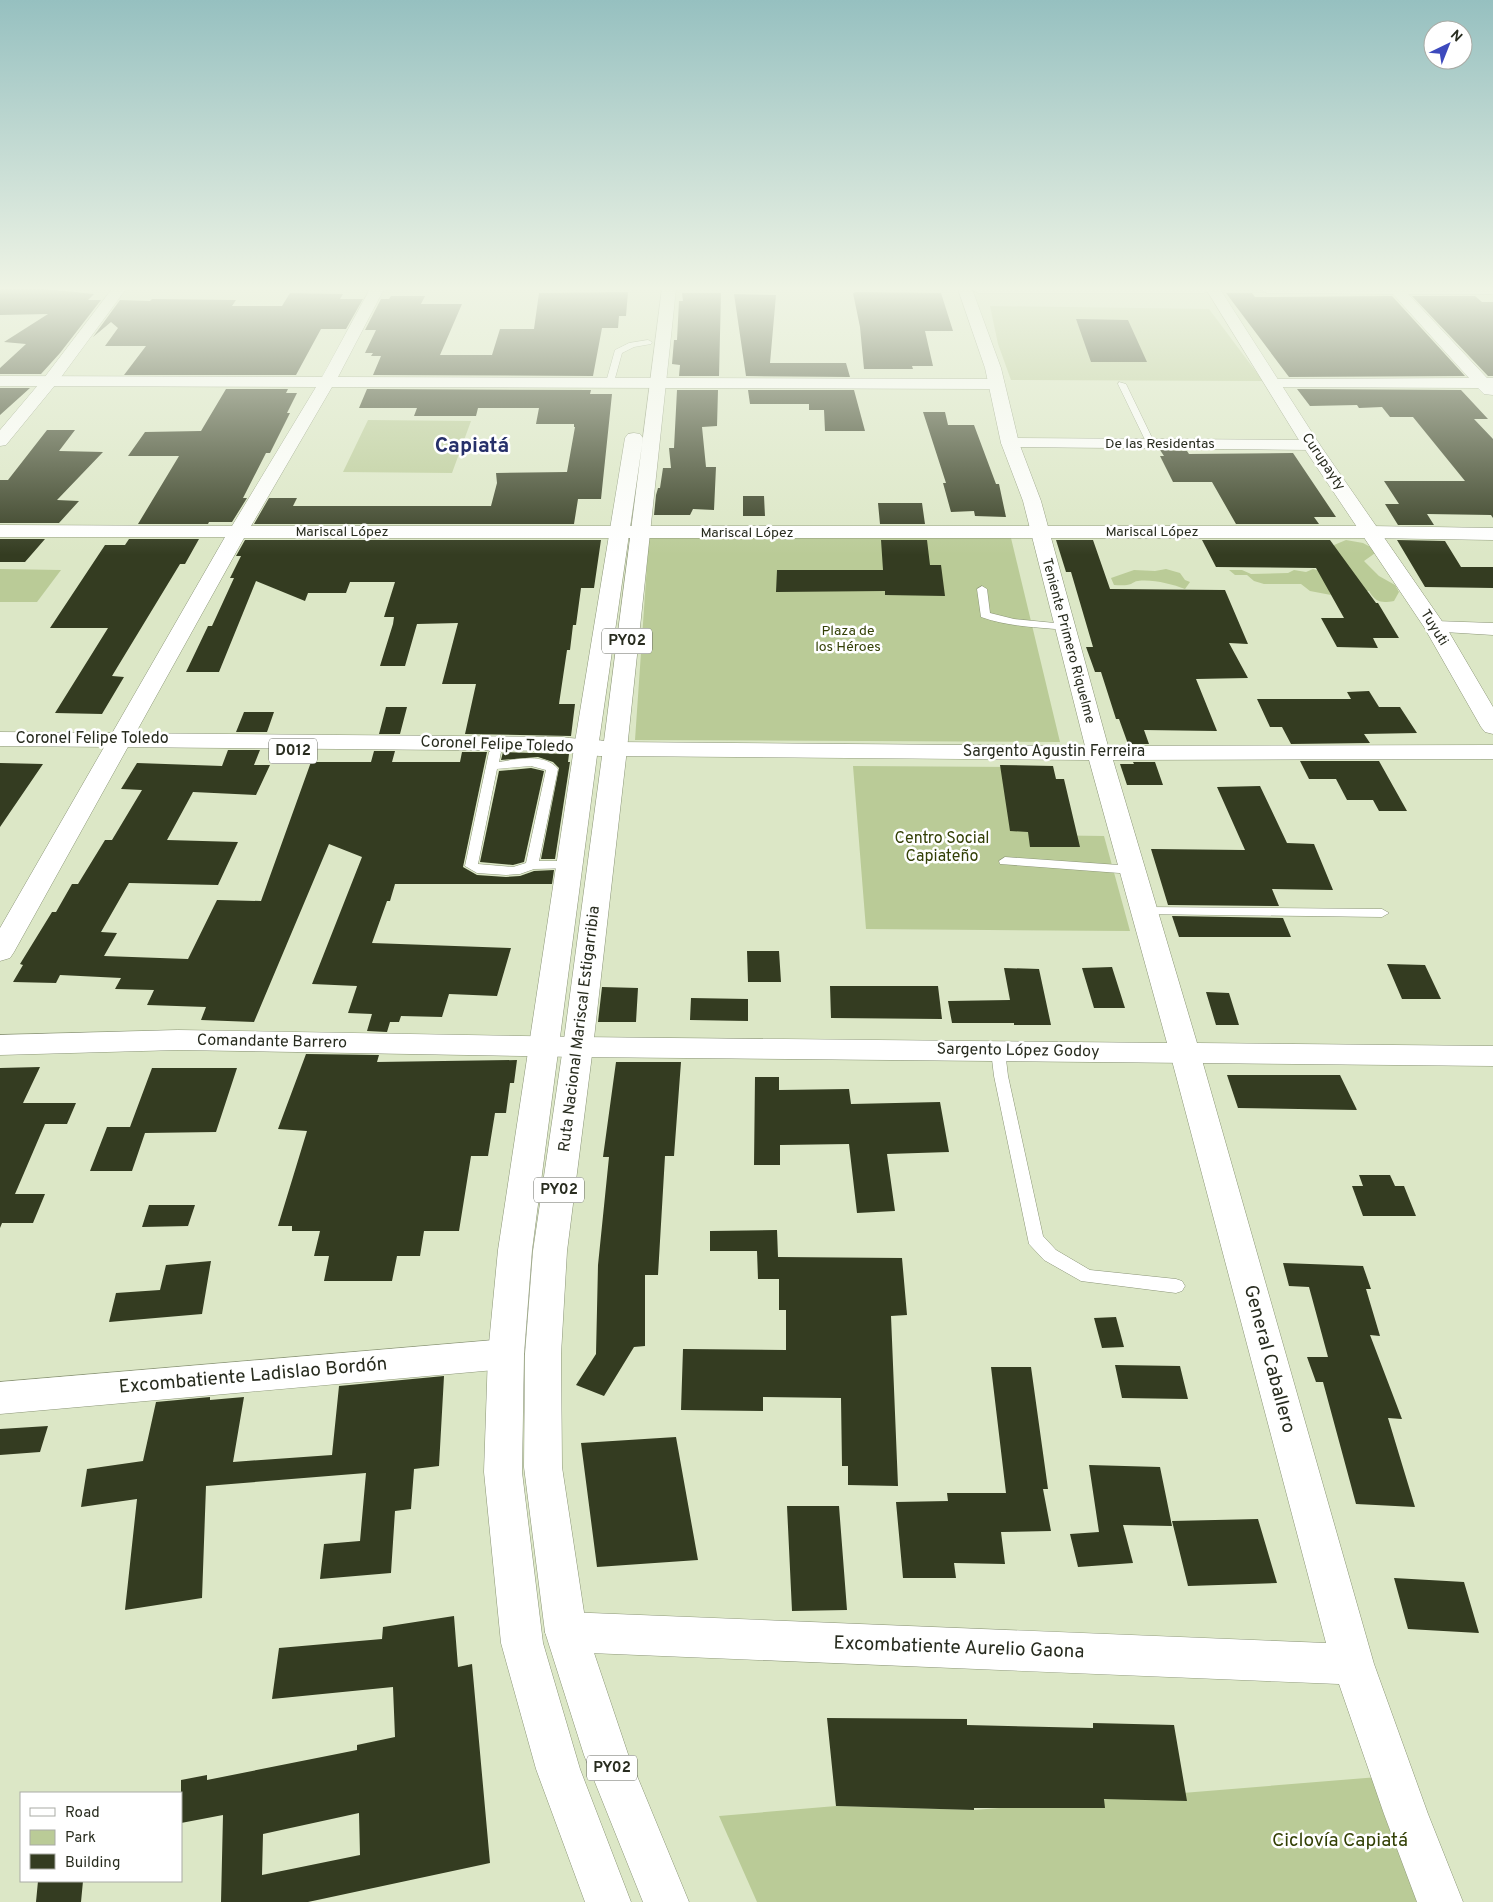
<svg xmlns="http://www.w3.org/2000/svg" width="1493" height="1902" font-family="Overpass,sans-serif">
  <style>
    .green { fill: #bacb97 }
    .building { fill: #343c21; fill-rule: evenodd }
    .lines { fill: none; stroke-linecap: round; stroke-linejoin: round }
    .lane-casing { stroke: #8b9577; stroke-width: 1 }
    .street-casing { stroke: #8b9577; stroke-width: 1 }
    .secondary-casing { stroke: #8b9577; stroke-width: 1 }
    .primary-casing { stroke: #8b9577; stroke-width: 1 }
    .highway-casing { stroke: #8b9577; stroke-width: 1 }
    .lane { fill: #fff; fill-rule: evenodd }
    .street { fill: #fff; fill-rule: evenodd }
    .secondary { fill: #fff; fill-rule: evenodd }
    .primary { fill: #fff; fill-rule: evenodd }
    .highway { fill: #fff; fill-rule: evenodd }
    .labels { text-anchor: middle; dominant-baseline: central; stroke-width: 5; stroke-linejoin: round; paint-order: stroke }
    .far-street-label { font-size: 14px; fill: #282c1f; stroke: #fff }
    .far-park-label { font-size: 14px; fill: #334005; stroke: #fff }
    .shield { fill: #fff; stroke: #686b62; stroke-width: 1 }
    .shield-label { font-size: 15px; font-weight: bold; fill: #282c1f }
    .street-label { font-size: 16px; fill: #282c1f; stroke: #fff }
    .park-label { font-size: 16px; fill: #334005; stroke: #fff }
    .near-street-label { font-size: 19px; fill: #282c1f; stroke: #fff }
    .near-park-label { font-size: 19px; fill: #334005; stroke: #fff }
    .far-town-label { font-size: 21px; font-weight: bold; fill: #26306a; stroke: #fff }
  </style>
  <rect width="100%" height="100%" fill="#dce7c6"/>
  <path class="green" d="M990 306 1209 309 1263 381 1011 380 998 344Z
    M368 420 471 421 452 473 343 472Z
    M649 536 1011 538 1060 742 635 740Z
    M1346 540 1363 543 1378 551 1364 561 1379 576 1395 585 1399 592 1394 601C1382 603 1376 603 1369 591H1329L1331 595 1310 591 1301 584H1264L1254 581 1247 575H1235L1229 570H1242L1251 574 1288 573 1294 570 1306 572 1313 569 1328 573 1334 545Z
    M0 569 61 570 37 602H0Z
    M1166 569 1180 573 1185 580 1190 582 1185 589C1172 584 1152 579 1138 581 1135 581 1133 583 1131 584 1126 586 1119 585 1114 585L1111 578 1134 570 1155 571Z
    M853 766 1016 767 1031 835 1104 836 1130 931 866 929Z
    M1378 1777 1433 1902H757L719 1816 836 1806 974 1810Z"/>
  <path class="building" d="M0 289H45L94 294 88 300H101L60 353 41 374H0V368L26 344 4 342 48 314 0 315Z
    M628 292 626 316H619L618 328H602L593 376 373 375 381 356H371L373 353H365L376 330H365L381 299H389L391 296H425L421 304H462L440 355H492L500 329H534L539 293Z
    M856 292 941 293 953 331H925L933 366H912L913 369H864L860 327 853 293Z
    M290 293 343 294 340 299H363L346 329H321L296 375H124L146 346H105L118 328 111 322 93 337 120 300 150 301 152 299 236 300 232 306H282Z
    M682 293H721L719 376H679L680 365 672 364 674 340H677L679 301H683Z
    M1226 293H1252L1255 297 1392 296 1465 376 1289 377Z
    M734 294 776 295 770 363H846L850 377 746 376Z
    M1412 296H1475L1482 302H1493V376H1488Z
    M1076 319 1128 320 1147 362H1091Z
    M0 388H30L0 415Z
    M226 389H288L286 393H297L287 413H290L270 453H266L243 498H247L232 522H209L208 524H138L179 456H128L145 432 201 431Z
    M367 389 591 390 590 394H612L601 499H578L574 524H254L269 498H297L293 506H491L497 483 496 473 567 472 575 427H574V424H536L539 408H478L476 416H414L417 408H359Z
    M1297 389 1461 390 1488 419H1474L1493 439V518L1491 515 1427 514 1434 525H1398L1385 504H1399L1384 481H1465L1413 417H1390L1382 407 1359 408 1357 405 1310 406Z
    M677 390H718L717 426 702 427 706 467H716L714 510 693 509 690 515H654L656 495 658 488H660L663 468H671L669 448H674Z
    M748 390H854L865 431H825L824 410H809V404H750Z
    M923 412H945L948 425H974L996 484H999L1006 517 975 516 974 511 951 512 943 483H946Z
    M47 430H75L59 451 103 452 57 500 79 501 59 523H0V480H8Z
    M1160 450 1187 451 1189 454 1293 453 1336 517H1314L1319 524H1236L1212 482H1173L1160 456H1164Z
    M743 496H764L765 516H743Z
    M878 503H922L925 524H880Z
    M0 539H45L25 562H0Z
    M129 539H199L185 564H180L112 676 124 677 102 714 55 713 108 628H50L105 545H125Z
    M245 540H601L594 588H581L576 625H573L570 650H567L559 704H575L571 736 465 734 476 684H442L458 623 417 624 405 666H380L393 624 394 617H384L395 582H350L346 593H308L305 601 256 581 219 672H186L208 626H212L234 578H230L241 556H236Z
    M881 540H927L930 565H941L945 596 885 595V591L776 592 777 570H883Z
    M1056 540H1093L1110 589 1225 590 1248 644 1229 643 1248 678 1196 679 1217 731 1144 730 1149 744H1128L1119 719H1116L1101 672H1095L1086 647H1093L1071 572H1066Z
    M1202 540H1330L1376 603H1378L1399 638H1373L1378 648 1337 647 1321 618H1344L1316 568 1216 567Z
    M1397 540 1445 541 1461 567H1493V588L1425 587Z
    M1369 691 1379 707H1400L1417 733 1364 734 1370 743 1291 744 1282 727H1270L1257 699H1351L1347 692Z
    M386 707H407L400 734H379Z
    M244 712H274L267 732H236Z
    M228 750H260L254 765H270L256 795 193 792 167 840 238 842 218 885 129 883 101 932 117 933 104 956 188 959 217 900 261 901 311 762H371L374 751H395L392 762H460L462 752H487L463 867 477 875 506 877 520 876 534 871 554 870 552 884H395L390 901H387L372 943 511 948 497 996 449 994 442 1017 401 1016 399 1022H390L387 1032 367 1031 372 1014 348 1013 357 986 312 984 362 857 329 844 254 1022 201 1020 206 1007 147 1005 154 990 115 989 121 978 60 975 56 983 13 982 23 965 20 964 52 912H56L72 884H78L105 840H112L142 790 121 789 137 763 222 766Z
    M503 752 569 754 568 762H570L555 859H541L559 768 553 762 538 757 501 760Z
    M1300 761H1379L1407 811H1379L1373 800H1347L1336 779H1309Z
    M1133 762H1155L1163 785H1127L1120 764H1134Z
    M0 763 43 764 0 827Z
    M1000 765 1053 766 1056 779H1064L1080 847H1030L1028 832 1010 831Z
    M531 768 544 771 524 862 513 865 480 862 499 771Z
    M1260 786 1287 843 1314 844 1333 890 1272 889 1279 906 1168 905 1151 849 1245 850 1217 787Z
    M1172 916 1283 918 1291 937H1179Z
    M747 951H779L781 982H748Z
    M1387 964 1425 965 1441 999H1402Z
    M1112 967 1125 1008H1094L1082 968Z
    M1004 968 1039 969 1051 1025H1014V1023H952L948 1001 1010 1000Z
    M830 986H938L942 1019 831 1018Z
    M602 987 638 988 636 1022H598Z
    M1206 992 1229 993 1239 1025H1216Z
    M691 998 748 999V1021L690 1020Z
    M306 1054 379 1055 377 1062 517 1060 514 1083H510L506 1113H495L488 1156H471L459 1231H424L420 1256H397L392 1281H324L329 1256H314L320 1231H292V1226H278L307 1131 278 1129Z
    M616 1062H681L674 1156H665L658 1275H645V1346L634 1347 604 1396 576 1385 596 1354 598 1265 609 1157H603Z
    M40 1067 23 1103H76L67 1124H45L15 1194H45L33 1223H2L0 1228V1068Z
    M152 1068H237L216 1132 145 1133 132 1171H90L107 1127H130Z
    M1227 1075H1340L1357 1110 1238 1108Z
    M755 1077H779V1090L849 1089 851 1104 940 1102 949 1152 887 1154 895 1211 857 1213 849 1144 780 1145V1165H754Z
    M1359 1175H1390L1395 1186H1404L1416 1216H1363L1352 1186H1363Z
    M149 1205H195L188 1226 142 1227Z
    M777 1230 778 1257 902 1258 907 1315 891 1316 898 1486 848 1485V1466H842L841 1398 763 1397V1411L681 1410 683 1349 786 1350V1310H779V1279H758L757 1251H710V1231Z
    M211 1261 202 1314 109 1322 116 1293 160 1290 166 1265Z
    M1283 1263 1363 1266 1371 1289H1366L1380 1336 1370 1335 1402 1419 1388 1418 1415 1507 1356 1504 1323 1382H1316L1307 1357H1328L1309 1287 1289 1286Z
    M1116 1317 1124 1347 1102 1348 1094 1318Z
    M1115 1365 1180 1366 1188 1399 1122 1398Z
    M991 1367H1031L1048 1489H1043L1051 1531 1001 1532 1005 1564 954 1563 956 1578H903L896 1502 948 1501 947 1493H1006Z
    M444 1376 439 1466 414 1469 411 1509 395 1511 391 1573 320 1579 324 1544 360 1541 366 1473 206 1486 202 1598 125 1610 137 1499 81 1507 87 1469 143 1461 156 1402 210 1397V1400L244 1397 233 1462 332 1455 339 1386Z
    M48 1426 40 1452 0 1455V1429Z
    M676 1437 698 1560 597 1567 581 1443Z
    M1089 1465 1160 1467 1172 1526 1123 1525 1133 1563 1078 1567 1070 1534 1099 1532Z
    M787 1506H839L847 1610 792 1611Z
    M1258 1519 1277 1583 1188 1586 1172 1521Z
    M1394 1578 1464 1582 1479 1633 1408 1629Z
    M454 1616 458 1667 472 1664 490 1863 308 1902H221L223 1815 181 1823V1780L207 1775V1780L357 1750V1745L395 1737 393 1687 272 1699 279 1648 382 1639 383 1627ZM359 1813 360 1855 262 1875 263 1834Z
    M827 1718 967 1719V1725L1093 1728V1723L1174 1725 1187 1801 1104 1799 1105 1808H974V1810L836 1806Z
    M38 1881H83L81 1902H36Z"/>
  <g class="lines">
    <defs>
      <path id="lane" d="M648 340 652 342 651 344 634 347 622 353 614 382 607 384 606 382 615 350 629 343Z
        M1119 382 1126 384 1155 444 1154 446 1147 444 1118 384Z
        M982 586 987 589 990 613 1014 619 1065 624 1070 627 1065 630C1037 627 1009 627 981 617L977 589Z
        M495 748 501 752 499 762C517 759 545 753 558 769L539 861H570L576 865 575 868 534 869 520 874 506 875 477 873 465 866 489 752ZM531 766 546 770 526 863 513 867 478 864 497 769Z
        M1005 857 1133 866 1139 870 1133 874 1000 864 999 861Z
        M1145 907 1382 909 1389 913 1382 917 1140 914 1138 911Z
        M998 1046 1003 1047 1005 1051 1008 1076 1043 1236 1056 1250 1090 1270 1176 1279 1182 1281 1185 1286 1182 1291 1176 1293 1081 1281 1044 1260 1029 1244 994 1076 991 1051 993 1047Z"/>
      <path id="street" d="M370 289H384L338 377 995 379 1001 381 1003 384 1001 387 995 389 332 387 251 526H1370L1493 528V540L1370 538H244L14 952 10 958 0 961V928L225 537H0V525L232 526 316 387 0 386V376L322 377Z
        M971 289H1211L1204 293H978Z
        M1260 289H1493V294H1408L1487 378H1493V395L1484 394 1478 388 1268 387 1266 384 1268 381 1274 379 1469 378 1393 294 1267 293Z
        M1010 438 1311 440 1317 441 1320 445 1317 449 1311 450 1004 447 1001 443 1004 439Z
        M1435 621 1493 623V635L1428 631 1424 627 1428 623Z
        M1185 1043 1195 1046 1200 1053 1374 1664 1428 1814 1463 1902H1417L1384 1814 1339 1684 566 1652 551 1646 545 1632 551 1618 566 1612 1326 1643 1170 1053 1175 1046Z"/>
      <path id="secondary" d="M112 289H126L56 384 6 445 0 446V430L44 378Z
        M958 289H972L1001 368 1019 443 1041 501 1108 746 1493 745V759L1113 760 1197 1043 1493 1046V1066L578 1057 568 1054 563 1047 568 1040 578 1037 1167 1043 1089 760 615 756 607 754 603 749 607 744 615 742 1085 746 1023 501 1001 443 985 368Z
        M1206 289H1220L1320 445 1446 627 1493 707V734L1485 732 1481 727 1424 627 1302 445Z
        M506 1339 519 1344 524 1354 519 1364 506 1369 0 1414V1382Z"/>
      <path id="primary" d="M0 732 562 737C582 740 604 739 623 744L627 749 623 754C604 759 582 754 562 751L0 746Z
        M178 1030 578 1037 588 1040 593 1047 588 1054 578 1057 178 1050 0 1055V1035Z"/>
      <path id="highway" d="M662 289H676L627 749 593 1047 567 1251 561 1354 562 1467 587 1632 628 1754 689 1902H643L584 1755 545 1632 524 1467 525 1354 533 1251 563 1047 603 749Z
        M634 433 640 434 643 438 598 748 532 1250 524 1354 522 1472 543 1643 580 1769 631 1902H585L536 1769 501 1643 484 1472 488 1354 498 1250 574 748 625 438 628 434Z"/>
    </defs>
    <use href="#lane" class="lane-casing"/>
    <use href="#street" class="street-casing"/>
    <use href="#secondary" class="secondary-casing"/>
    <use href="#primary" class="primary-casing"/>
    <use href="#highway" class="highway-casing"/>
    <use href="#lane" class="lane"/>
    <use href="#street" class="street"/>
    <use href="#secondary" class="secondary"/>
    <use href="#primary" class="primary"/>
    <use href="#highway" class="highway"/>
  </g>
  <linearGradient id="sky" x2="0" y2="1"><stop stop-color="#96c0c0"/><stop offset="0.52" stop-color="#eff4e5"/><stop offset="1" stop-color="#eff4e5" stop-opacity="0"/></linearGradient>
  <rect width="1493" height="555" fill="url(#sky)"/>
  <g class="labels">
    <g class="far-street-label">
      <text x="1160" y="444">De las Residentas</text>
      <text transform="translate(1323 462) rotate(56)">Curupayty</text>
      <text x="342" y="532">Mariscal López</text>
      <text x="1152" y="532">Mariscal López</text>
      <text x="747" y="533">Mariscal López</text>
      <text transform="translate(1434 628) rotate(58)">Tuyuti</text>
      <text transform="translate(1068 641) rotate(75)">Teniente Primero Riquelme</text>
    </g>
    <g class="far-park-label">
      <text x="848" y="631">Plaza de<tspan x="848" dy="16">los Héroes</tspan></text>
    </g>
    <g class="shield">
      <rect x="602" y="628.5" width="50" height="25" rx="4"/>
      <rect x="269" y="738.5" width="48" height="25" rx="4"/>
      <rect x="534" y="1177.5" width="50" height="25" rx="4"/>
      <rect x="587" y="1755.5" width="50" height="25" rx="4"/>
    </g>
    <g class="shield-label">
      <text x="627" y="641">PY02</text>
      <text x="293" y="751">D012</text>
      <text x="559" y="1190">PY02</text>
      <text x="612" y="1768">PY02</text>
    </g>
    <g class="street-label">
      <text x="92" y="739">Coronel Felipe Toledo</text>
      <text transform="translate(497 745) rotate(2)">Coronel Felipe Toledo</text>
      <text x="1054" y="752">Sargento Agustin Ferreira</text>
      <text transform="translate(580 1029) rotate(-83)">Ruta Nacional Mariscal Estigarribia</text>
      <text transform="translate(272 1042) rotate(1)">Comandante Barrero</text>
      <text transform="translate(1018 1051) rotate(1)">Sargento López Godoy</text>
    </g>
    <g class="park-label">
      <text x="942" y="839">Centro Social<tspan x="942" dy="18">Capiateño</tspan></text>
    </g>
    <g class="near-street-label">
      <text transform="translate(1269 1359) rotate(75)">General Caballero</text>
      <text transform="translate(253 1376) rotate(-5)">Excombatiente Ladislao Bordón</text>
      <text transform="translate(959 1648) rotate(2)">Excombatiente Aurelio Gaona</text>
    </g>
    <g class="near-park-label">
      <text x="1340" y="1841">Ciclovía Capiatá</text>
    </g>
    <g class="far-town-label">
      <text x="472" y="446">Capiatá</text>
    </g>
  </g>
  <rect x="20" y="1792" width="162" height="90" fill="#ffffff" stroke="#a9aba5"/>
  <rect x="30" y="1808" width="25" height="8" fill="#ffffff" stroke="#a9aba5"/>
  <text x="65" y="1817" font-size="15" fill="#282c1f">Road</text>
  <rect x="30" y="1830" width="25" height="15" fill="#bacb97" stroke="#a9aba5"/>
  <text x="65" y="1842" font-size="15" fill="#282c1f">Park</text>
  <rect x="30" y="1854" width="25" height="15" fill="#343c21" stroke="#a9aba5"/>
  <text x="65" y="1867" font-size="15" fill="#282c1f">Building</text>
  <g transform="translate(1448 45) rotate(43)"><circle r="24" fill="#ffffff" stroke="#a9aba5"/>
  <path d="M0-4L9 19L0 12L-9 19Z" fill="#3d4abd"/>
  <text y="-8" font-size="14" font-weight="bold" text-anchor="middle" fill="#282c1f">N</text>
  </g>
</svg>
